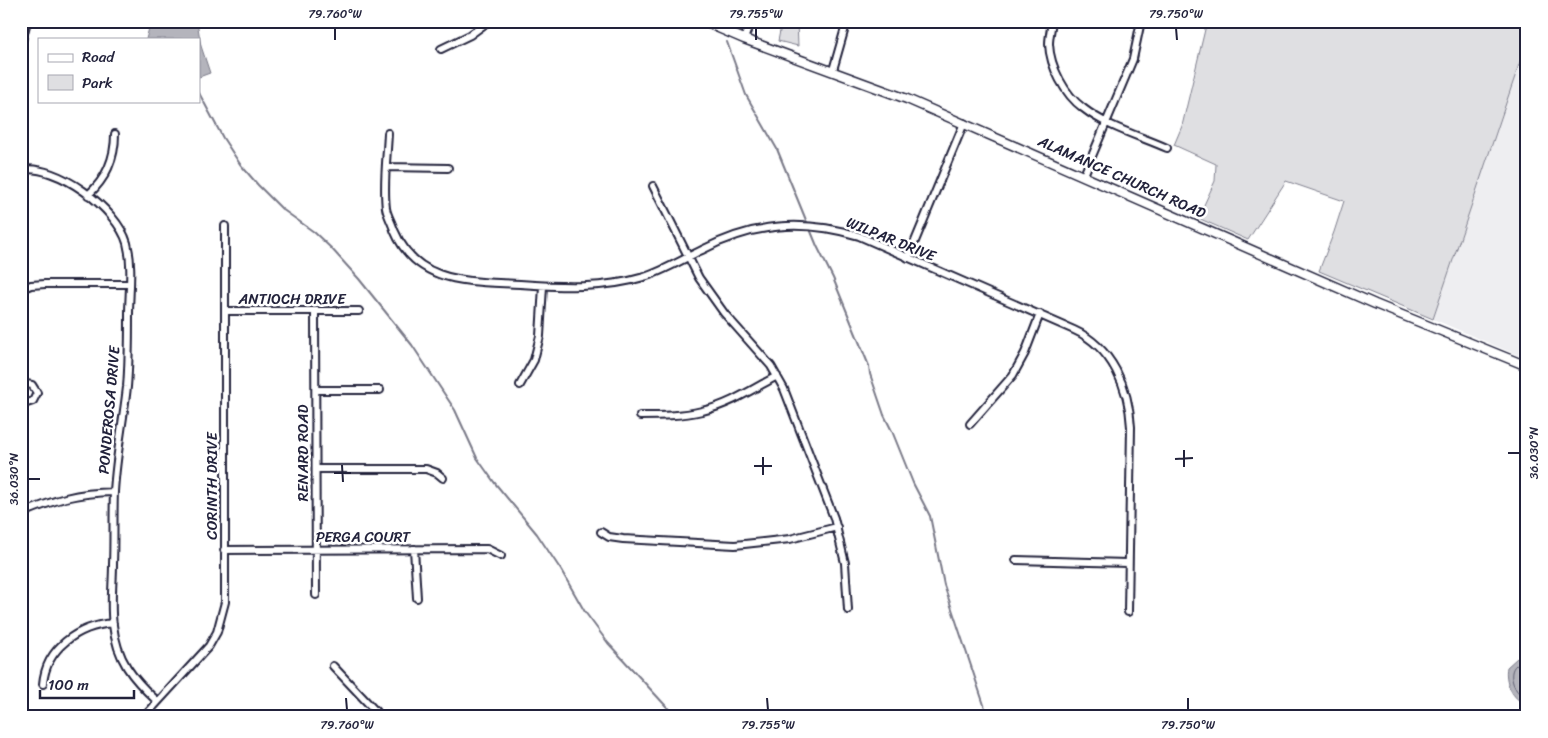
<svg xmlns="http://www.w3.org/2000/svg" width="1548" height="738" font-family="Sriracha,sans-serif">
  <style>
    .built { fill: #eeeef1 }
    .green { fill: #dfdfe2; stroke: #80808e }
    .water { fill: #b4b4bc; stroke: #7a7a88 }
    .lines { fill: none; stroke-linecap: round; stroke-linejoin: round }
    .shore { stroke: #5c5c6f; stroke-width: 1 }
    .stream { stroke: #7a7a88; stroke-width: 2 }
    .minor-casing { stroke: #22223b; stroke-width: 10 }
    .major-casing { stroke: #22223b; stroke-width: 11 }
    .minor { stroke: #fff; stroke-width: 6 }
    .major { stroke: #fff; stroke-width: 8 }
    .ticks { fill: none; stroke: #22223b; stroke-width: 2 }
    .labels { text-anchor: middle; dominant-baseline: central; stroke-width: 5; stroke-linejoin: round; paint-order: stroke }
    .street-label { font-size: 15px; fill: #22223b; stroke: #fff }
    .neatline { fill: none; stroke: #22223b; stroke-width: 2 }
    .ticks-label { font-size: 12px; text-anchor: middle; fill: #22223b }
  </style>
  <rect width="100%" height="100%" fill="#fff"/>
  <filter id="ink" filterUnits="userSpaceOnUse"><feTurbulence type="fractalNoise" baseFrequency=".02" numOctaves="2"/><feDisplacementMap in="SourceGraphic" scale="10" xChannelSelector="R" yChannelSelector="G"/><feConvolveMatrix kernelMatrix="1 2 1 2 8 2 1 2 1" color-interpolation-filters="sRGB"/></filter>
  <g filter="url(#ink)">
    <path class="built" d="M1527 41V348L1524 358 1433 319Z"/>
    <path class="green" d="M782 21H797L798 46 778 41Z
      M1207 21H1527V41L1433 319 1319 271 1334 232 1344 201 1286 181 1248 240 1198 218 1215 181 1216 164 1174 145 1182 126Z"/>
    <path class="water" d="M151 21H197L201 46 210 73 199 77V39H146Z
      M1517 658 1527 670V704C1512 701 1504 680 1507 667Z"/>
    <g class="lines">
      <path class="shore" d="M1527 671 1523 670 1516 665C1506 673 1515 696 1527 698"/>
      <path class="stream" d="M727 42 746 95 777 149 808 225
        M199 93 223 138 240 164 258 185 282 209 314 232 331 248 359 279 412 345 455 410 477 458 494 482 537 534 561 570 585 612 608 643 676 717
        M810 229 817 246 833 278 869 366 870 374 884 415 892 431 913 483 930 516 944 585 988 717"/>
      <defs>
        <path id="minor" d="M1052 21C1051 29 1049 37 1049 44 1050 67 1065 95 1083 108 1107 127 1140 136 1167 148
          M744 39 751 21
          M21 45 27 21
          M441 49 470 35 489 21
          M833 70 847 21
          M388 133C387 157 383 184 386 208 387 215 392 223 394 230 417 285 469 281 520 284 561 287 604 289 644 277 664 271 683 259 702 250 754 223 803 219 859 236L1074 330C1112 347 1129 388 1131 427L1128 612
          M386 167 448 168
          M21 170C57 163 117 209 127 243 133 266 129 292 129 315 129 339 129 363 127 387 123 422 116 457 114 492 113 516 114 540 113 564 113 584 110 605 113 625 117 660 132 678 157 701
          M1084 175 1133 59 1141 21
          M653 186 699 278 724 313 771 366 784 389 834 518 845 563 848 610
          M88 195C106 179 115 158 115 134
          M908 258 964 123
          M21 289 31 285 45 284H129
          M225 311H359
          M315 311 316 595
          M520 385 534 360 540 336 543 286
          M21 386 26 384 32 385 37 393 33 401 27 403 21 400
          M316 390H380
          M640 416C660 416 682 416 702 411 729 405 753 389 777 376
          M970 424 1013 375 1025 353 1040 314
          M316 469H426L437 473 443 478
          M21 514C56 499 76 493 114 492
          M601 532 609 537 623 539 735 545 790 539 837 527
          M414 549 417 598
          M224 550 487 549 501 556
          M1016 560 1128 563
          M333 666 381 717
          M43 684C46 648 78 626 113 623
          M144 717 209 646 217 632 225 602V226"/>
        <path id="major" d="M702 21 744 39 907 99 1375 304 1527 366"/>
      </defs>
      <use href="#minor" class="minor-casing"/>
      <use href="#major" class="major-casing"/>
      <use href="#minor" class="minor"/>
      <use href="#major" class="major"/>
    </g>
  </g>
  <path class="ticks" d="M335 28V40M756 28V40M1176 28 1177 40M1184 450V467M1508 453H1520M763 457V475M1175 459 1193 458M342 465 343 482M754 466H772M334 473H351M28 479H40M346 698 347 710M767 698 768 710M1188 698V710"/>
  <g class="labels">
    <g class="street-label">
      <text transform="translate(1122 177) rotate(24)">ALAMANCE CHURCH ROAD</text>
      <text transform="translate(891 239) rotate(22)">WILPAR DRIVE</text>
      <text x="292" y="299">ANTIOCH DRIVE</text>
      <text transform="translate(109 410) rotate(-85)">PONDEROSA DRIVE</text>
      <text transform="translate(303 453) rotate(-90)">RENARD ROAD</text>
      <text transform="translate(212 486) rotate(-90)">CORINTH DRIVE</text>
      <text x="363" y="537">PERGA COURT</text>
    </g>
  </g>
  <rect width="1548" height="738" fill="none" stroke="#fff" stroke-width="55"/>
  <rect x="38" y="38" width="162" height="65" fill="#ffffff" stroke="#a7a7b1"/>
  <rect x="48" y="54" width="25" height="8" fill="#ffffff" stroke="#a7a7b1"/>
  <text x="82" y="62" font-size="15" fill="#22223b">Road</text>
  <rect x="48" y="75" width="25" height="15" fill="#dfdfe2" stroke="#a7a7b1"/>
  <text x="82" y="88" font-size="15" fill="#22223b">Park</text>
  <path d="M40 690v8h94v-8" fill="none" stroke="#22223b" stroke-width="2.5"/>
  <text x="48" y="690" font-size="15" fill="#22223b" stroke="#ffffff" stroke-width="4" paint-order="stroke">100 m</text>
  <rect x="28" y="28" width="1492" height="682" class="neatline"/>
  <g class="ticks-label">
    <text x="335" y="18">79.760°W</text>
    <text x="756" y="18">79.755°W</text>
    <text x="1176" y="18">79.750°W</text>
    <text transform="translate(1534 453) rotate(-90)" y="4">36.030°N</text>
    <text transform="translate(14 479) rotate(-90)" y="4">36.030°N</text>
    <text x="347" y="729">79.760°W</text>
    <text x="768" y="729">79.755°W</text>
    <text x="1188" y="729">79.750°W</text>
  </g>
</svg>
